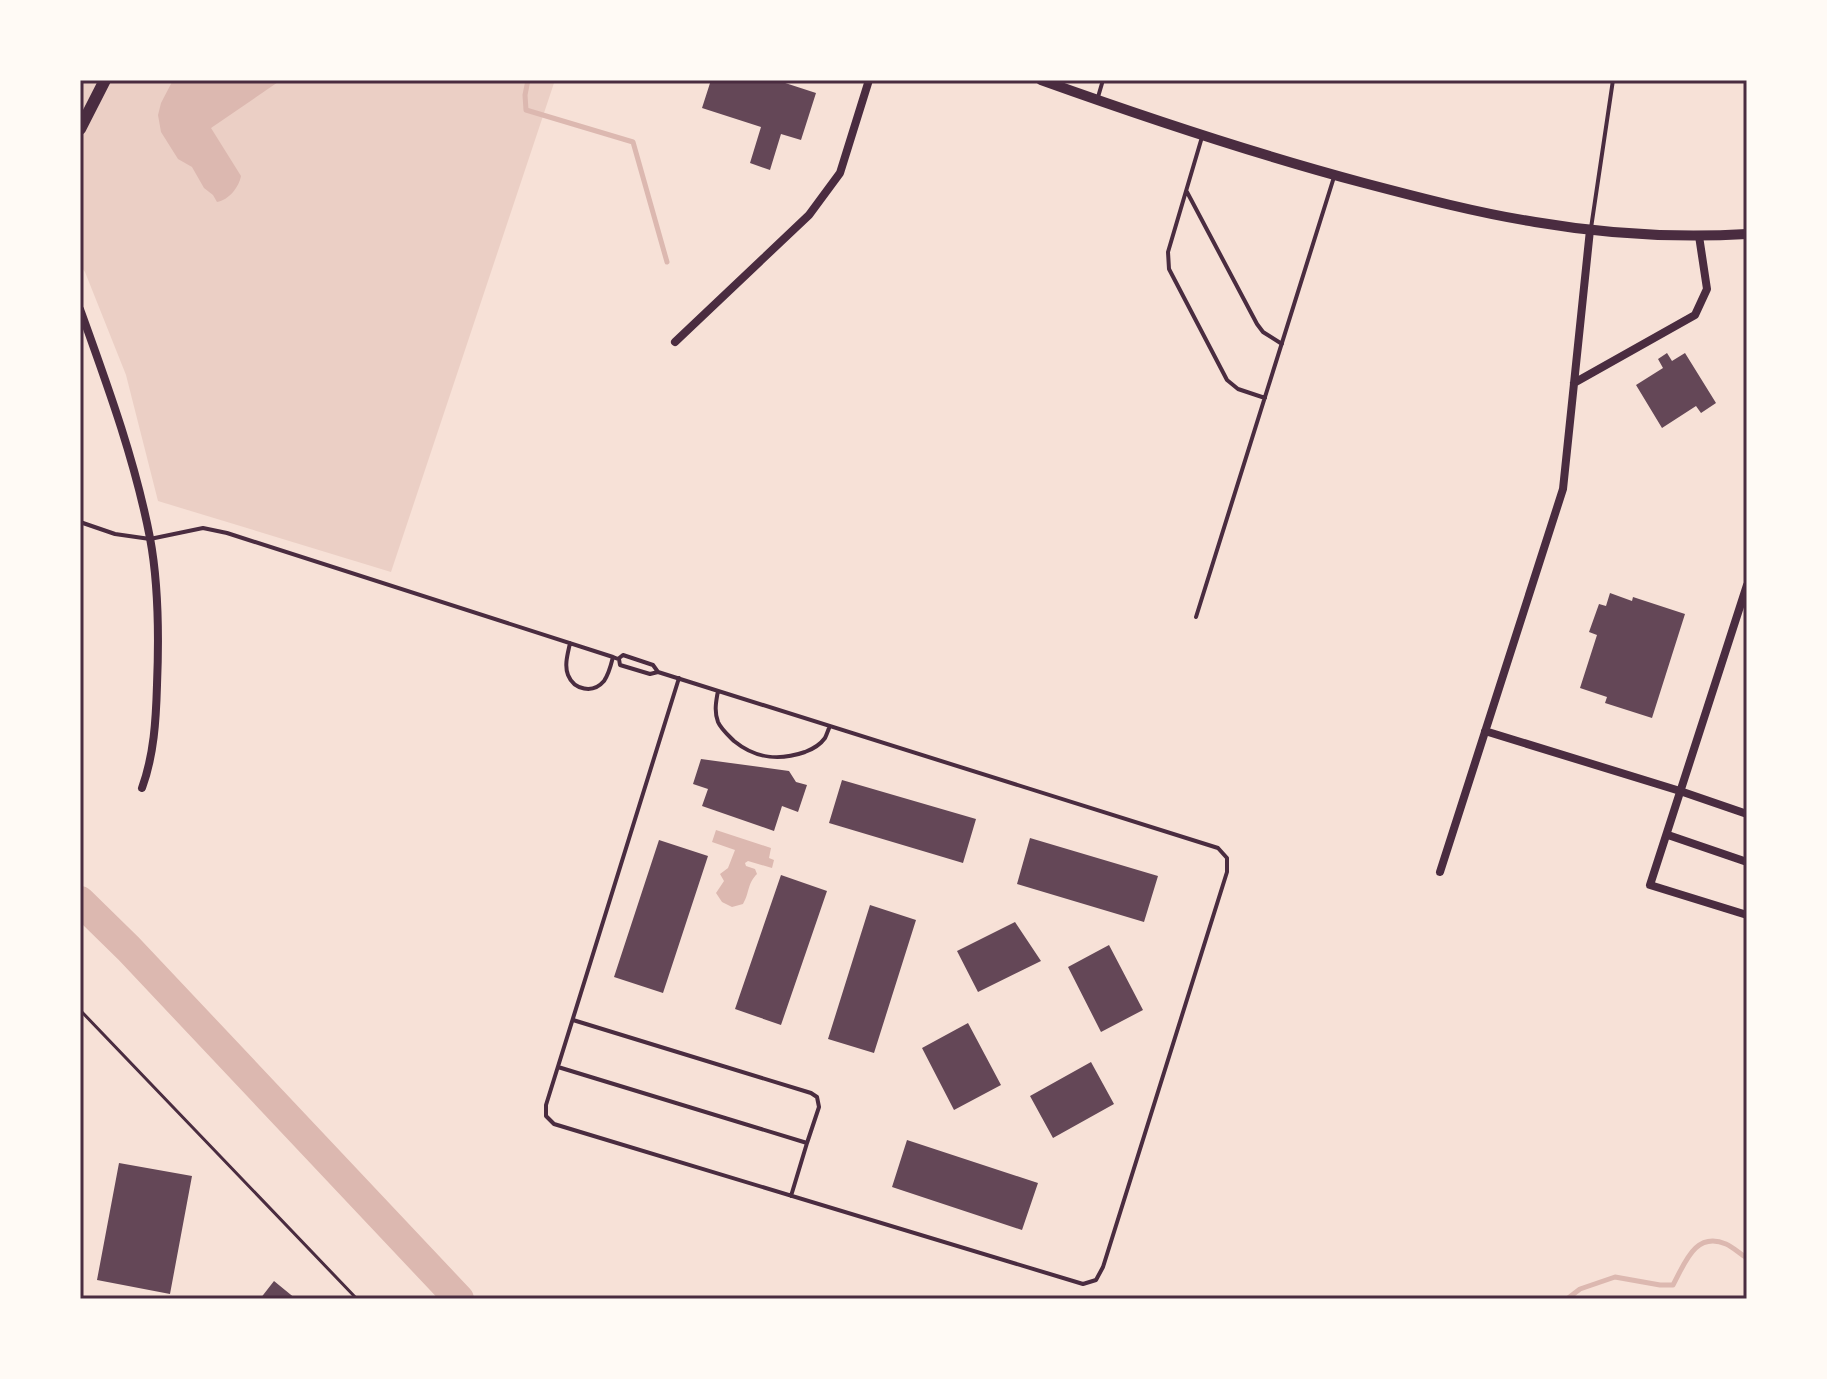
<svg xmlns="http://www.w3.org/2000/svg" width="1827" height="1379" font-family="'Varela Round',sans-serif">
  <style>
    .green { fill: #ebcfc5 }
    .water { fill: #dcb8b0 }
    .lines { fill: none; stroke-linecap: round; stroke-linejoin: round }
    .stream { stroke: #dcb8b0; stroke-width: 5 }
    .river { stroke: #dcb8b0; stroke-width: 30 }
    .building { fill: #644757 }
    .path { stroke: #4a2c40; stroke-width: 3 }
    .service { stroke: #4a2c40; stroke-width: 4 }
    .minor { stroke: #4a2c40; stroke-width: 8 }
    .tertiary { stroke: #4a2c40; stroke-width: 10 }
    .primary { stroke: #4a2c40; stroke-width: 12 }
    .neatline { fill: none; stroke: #4a2c40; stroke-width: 3 }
  </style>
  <rect width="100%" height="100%" fill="#f7e1d7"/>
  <path class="green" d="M80 80H555L391 572 158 501 126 375 85 272 80 265Z"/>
  <path class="water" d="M173 80H281L211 128 241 176C239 187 229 200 217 202L213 195 204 188 192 167 178 159 161 132 158 115 161 103Z
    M716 830 771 848 769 858 774 860 772 868 748 861 745 863 746 866 755 869 757 874C747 884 750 892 743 904L732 907 722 902 716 893 724 881 720 874 728 868 735 850 712 842Z"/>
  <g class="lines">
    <path class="stream" d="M528 80 525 95 526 110 633 142 667 262
      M1567 1299 1580 1289 1615 1277 1660 1285H1673C1685 1263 1695 1231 1726 1244 1733 1247 1740 1254 1747 1258"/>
    <path class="river" d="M80 901 129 949 459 1299"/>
  </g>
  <path class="building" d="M711 80H776L816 93 801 140 781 134 770 170 750 163 761 127 702 108Z
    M1667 353 1672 361 1685 353 1716 403 1701 413 1696 406 1662 428 1636 385 1663 368 1658 359Z
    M1610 593 1632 601 1633 597 1685 614 1652 718 1605 703 1607 697 1580 688 1597 635 1589 632 1599 604 1606 606Z
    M701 759 789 771 796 782 807 785 798 812 782 806 774 831 702 806 708 789 693 784Z
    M842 780 976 819 963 863 829 823Z
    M1030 838 1158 876 1144 922 1017 884Z
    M659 840 708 856 663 993 614 977Z
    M781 875 827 891 781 1025 735 1009Z
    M870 905 916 920 874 1053 828 1039Z
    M1015 922 1041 961 978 992 957 951Z
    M1109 945 1143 1010 1101 1032 1068 967Z
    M968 1023 1001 1085 954 1110 922 1048Z
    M1091 1062 1114 1104 1053 1138 1030 1096Z
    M907 1140 1038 1183 1022 1230 892 1187Z
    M119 1163 192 1176 170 1294 97 1280Z
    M274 1281 296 1299H260Z"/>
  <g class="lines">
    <path class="path" d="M80 1010 357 1299"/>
    <path class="service" d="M1098 97 1103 80
      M1202 137 1168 252 1169 269 1227 380 1238 389 1265 398
      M1187 192 1257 324 1263 332 1282 344
      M1591 228 1613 80
      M80 522 115 534 150 539 203 528 227 533 613 657 618 659 623 655 653 665 658 672 1218 848 1227 858V872L1103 1267 1096 1280 1083 1284 554 1124 546 1116V1105L679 678
      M1196 617 1334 177
      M570 643C568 653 564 665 568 675 574 690 593 694 604 681 609 674 611 665 613 657
      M619 659 620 665 650 674 658 672
      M718 691C716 701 714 712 718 722 721 729 729 736 734 741 756 759 779 761 805 752 813 749 820 745 825 738 827 734 828 730 830 726
      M573 1020 811 1093 817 1097 819 1107 807 1143
      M558 1067 807 1143 791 1196"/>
    <path class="minor" d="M80 309C107 384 135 460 150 538 159 586 159 637 157 685 156 720 154 755 142 788
      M675 342 809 215 840 173 869 80
      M1574 383 1695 315 1707 289 1699 236
      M1747 585 1650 885 1747 915
      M1485 731 1680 791 1747 814
      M1668 835 1747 862
      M1440 872 1563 489 1590 230"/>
    <path class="tertiary" d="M1041 80C1147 118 1255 154 1364 183 1421 198 1478 213 1535 222 1605 234 1677 238 1747 234"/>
    <path class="primary" d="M80 129 105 80"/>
  </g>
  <rect width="1827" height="1379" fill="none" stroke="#fffaf5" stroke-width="164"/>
  <rect x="82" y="82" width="1663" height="1215" class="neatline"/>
</svg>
